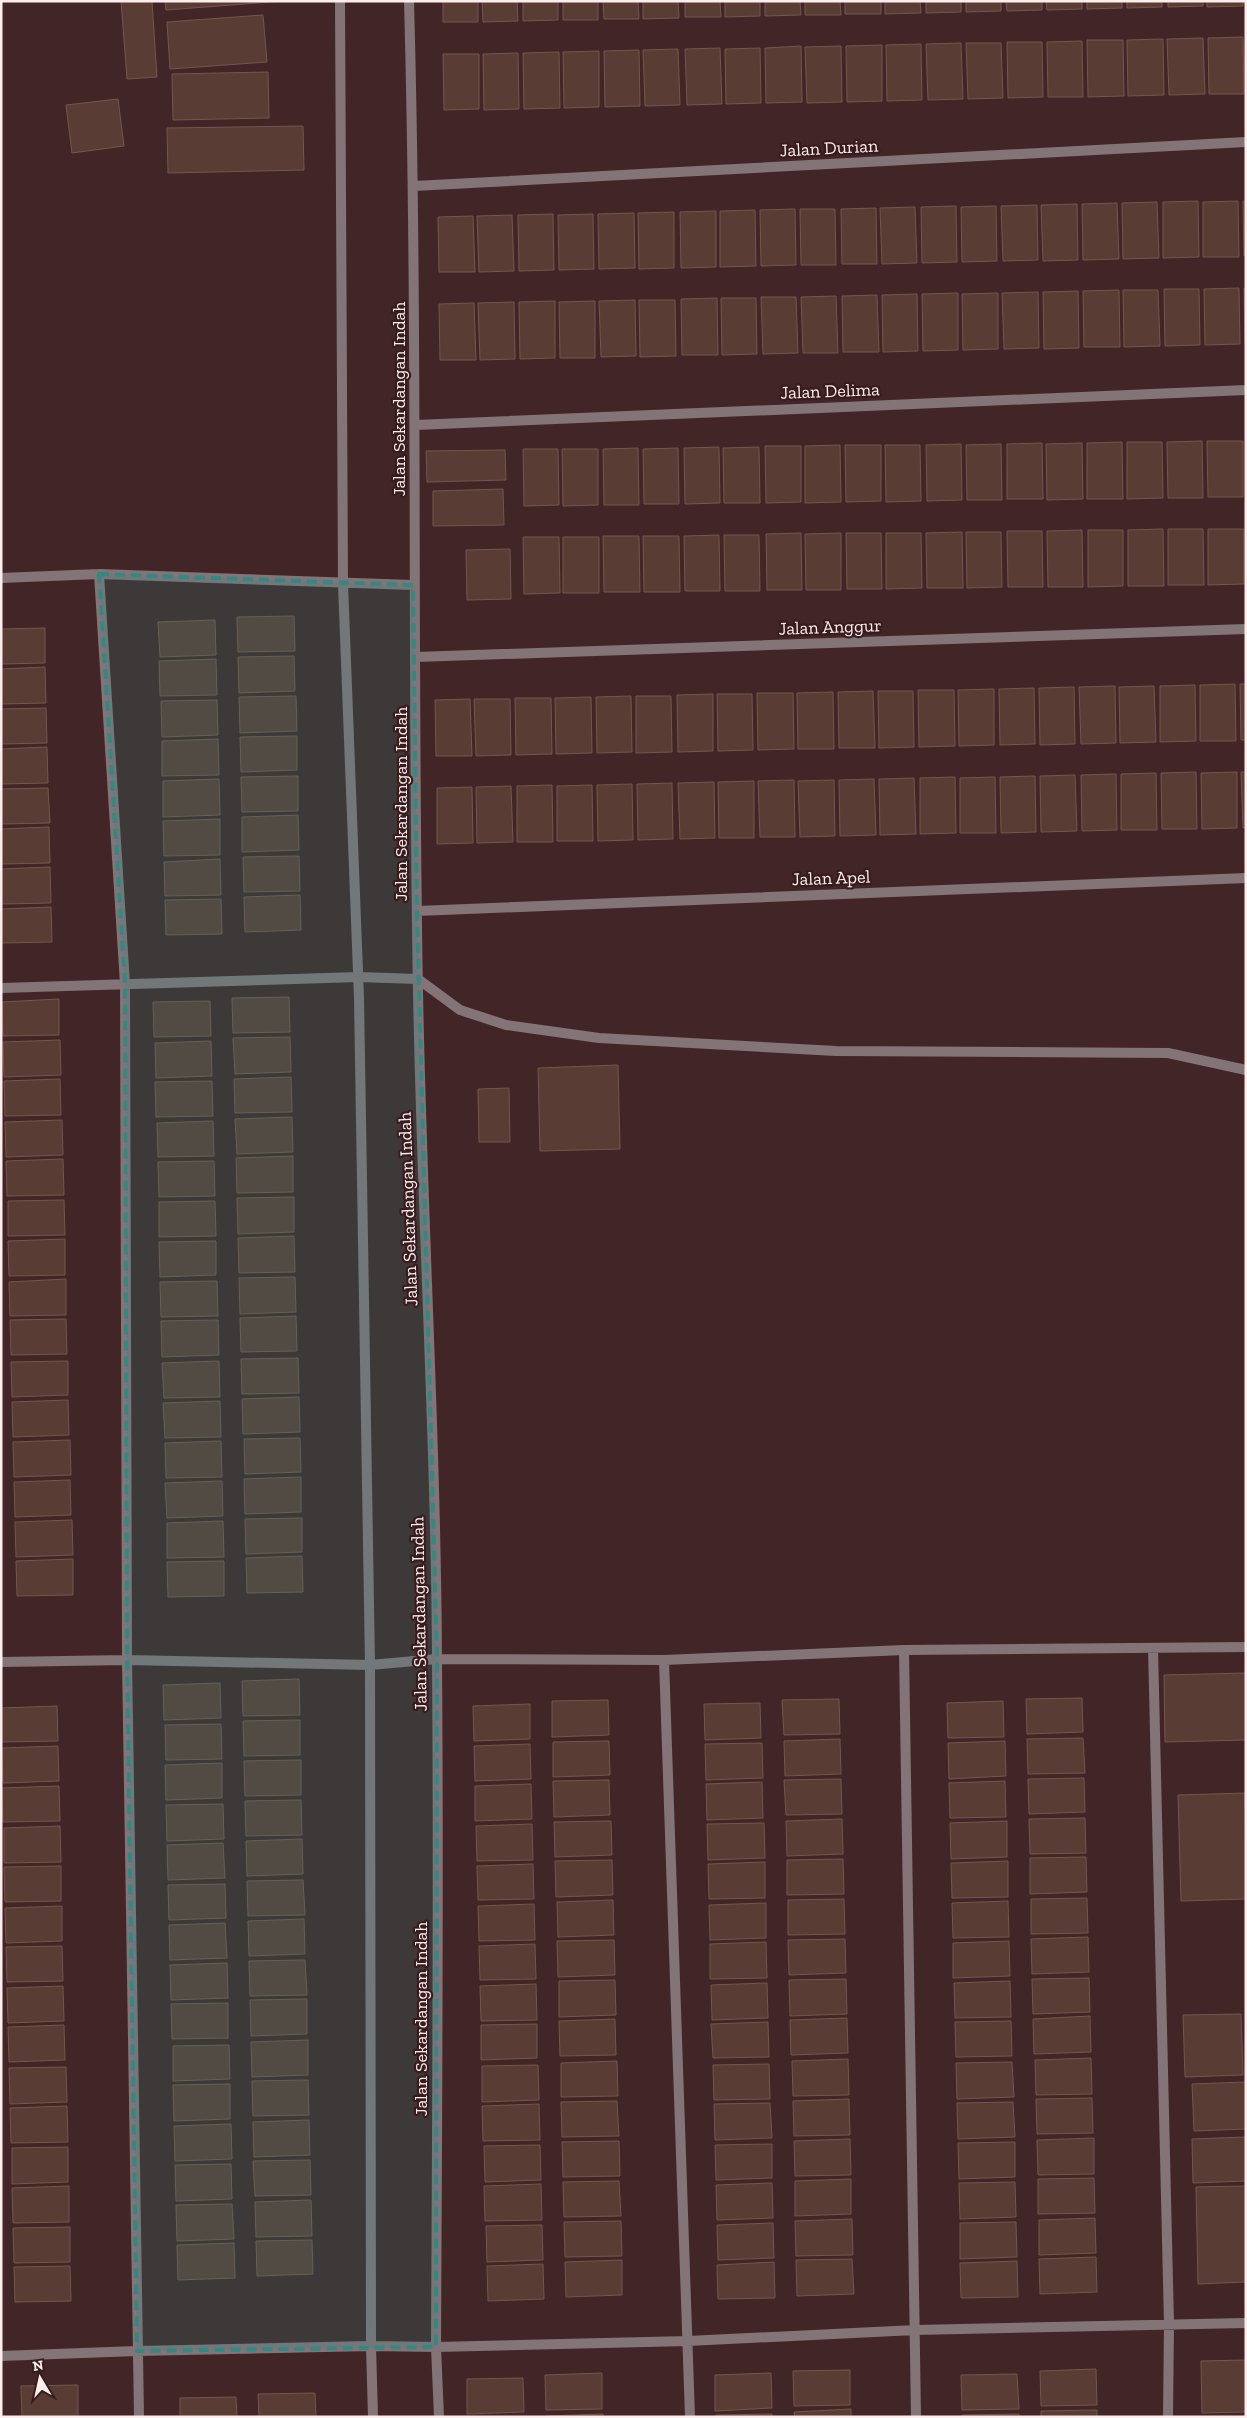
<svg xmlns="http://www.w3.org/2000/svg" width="1247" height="2418" font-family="'Zilla Slab',serif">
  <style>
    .building { fill: #593c34; stroke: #75564d }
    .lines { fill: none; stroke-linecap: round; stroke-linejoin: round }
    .minor { stroke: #837478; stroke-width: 10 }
    .marked { fill: #338881; fill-opacity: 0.2; stroke: #338881; stroke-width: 4; stroke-dasharray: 10 6; stroke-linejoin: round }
    .labels { text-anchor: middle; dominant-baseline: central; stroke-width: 4.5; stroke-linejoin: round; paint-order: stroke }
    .street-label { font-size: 18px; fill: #fdeded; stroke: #381c1d }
  </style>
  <rect width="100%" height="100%" fill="#422627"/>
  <path class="building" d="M121 1H152L157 77 127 79Z
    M165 1H284L166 10Z
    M443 1H478V22H443Z
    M482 1H517L518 21 483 22Z
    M523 1H558V20L523 21Z
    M563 1H598V20H563Z
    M603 1H638L639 19H604Z
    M643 1H678L679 18 643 19Z
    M685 1H720L721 17H685Z
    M725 1H760V16L725 17Z
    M765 1H800L801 15 765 16Z
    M805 1H840L841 15H805Z
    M845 1H881V14H845Z
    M885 1H920L921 13 885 14Z
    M926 1H961V12L926 13Z
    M966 1H1001V11L966 12Z
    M1006 1H1042V10L1007 11Z
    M1046 1H1082V9L1047 10Z
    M1087 1H1122V8L1087 9Z
    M1127 1H1162V7L1127 8Z
    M1168 1H1203V6L1168 7Z
    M1207 1H1243V6L1207 7Z
    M263 15 267 62 170 69 167 22Z
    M1243 37 1244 94H1209L1208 38Z
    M1203 38 1205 94 1169 95 1167 39Z
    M1163 39 1164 95 1128 96 1127 40Z
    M1087 40H1123L1124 96 1088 97Z
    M1082 41 1083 97H1048L1047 42Z
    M1007 42H1042L1043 97 1008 98Z
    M961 43 963 99 928 100 926 44Z
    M966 43H1001L1003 98 968 99Z
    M921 44 922 100 887 101 886 45Z
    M882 45V101L847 102 846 46Z
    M801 46 802 102 766 103 765 48Z
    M841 46 842 102 807 103 805 47Z
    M720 48 722 104 687 105 685 49Z
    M760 48 761 103 726 104 725 49Z
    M678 49 680 105 645 106 643 50Z
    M639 50 640 106 605 107 604 51Z
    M599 51V107L564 108 563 52Z
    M559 52 560 108 524 109 523 53Z
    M518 53 519 109 484 110 483 54Z
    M443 54H479V109L444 110Z
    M268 72 269 118 173 120 172 74Z
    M118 99 124 146 72 153 66 105Z
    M303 126 304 170 168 173 167 128Z
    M1198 201 1199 257 1163 258V202Z
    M1238 201 1239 257H1203V202Z
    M1243 201H1246V256H1244Z
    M1157 202 1159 258 1123 259 1122 203Z
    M1117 203 1119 259 1083 260 1082 204Z
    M1077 204 1078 260 1043 261 1041 205Z
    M1037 205 1038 260 1003 261 1001 206Z
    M956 206 957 262 922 263 921 207Z
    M996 206 997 261 962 262 961 207Z
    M915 207 917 263 882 264 880 208Z
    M876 208 877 264H842L841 209Z
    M795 209 796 265 761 266 760 210Z
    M800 209H835L836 265H801Z
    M755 210 756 266 720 267V211Z
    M716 211V267L681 268 680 212Z
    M674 212V268L639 269 638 213Z
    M634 213 635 268 599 269 598 214Z
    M553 214 554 270 519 271 518 215Z
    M593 214 594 269 559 270 558 215Z
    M512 215 514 271 479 272 477 216Z
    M473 216 475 272H439L438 217Z
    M1239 288 1240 344 1205 345 1204 289Z
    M1244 288H1246V344H1245Z
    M1164 289H1199L1200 345 1165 346Z
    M1119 290 1120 347H1084L1083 291Z
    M1123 290H1158L1160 346 1124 347Z
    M1078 291 1079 348 1044 349 1043 292Z
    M1038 292 1039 348 1004 349 1002 293Z
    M958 293V350L923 351 922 294Z
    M998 293V349L963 350 962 294Z
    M917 294 918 351 883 352 882 295Z
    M877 295 879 352H843L842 296Z
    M836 296 838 353H803L801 297Z
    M761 297H796L798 353 763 354Z
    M717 298 718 355H682L681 299Z
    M721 298H756L757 354 722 355Z
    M635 300 636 356 601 357 599 301Z
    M639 300H675L676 356 640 357Z
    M555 301V358L520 359 519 302Z
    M595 301V358H560L559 302Z
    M514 302 515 359 480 360 478 303Z
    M474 303 476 360H440L439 304Z
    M1202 441 1203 498H1168L1167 442Z
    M1207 441H1243V497H1208Z
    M1122 442 1123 499H1087V443Z
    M1127 442H1162L1163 498 1127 499Z
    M1042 443 1043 499H1007V444Z
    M1082 443 1083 499 1047 500 1046 444Z
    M961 444 962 500 927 501 926 445Z
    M1001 444 1002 500H967L966 445Z
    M840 445 841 502 805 503V446Z
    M845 445H881V501L846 502Z
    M885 445H920L921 501 886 502Z
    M765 446H801V502L766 503Z
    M719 447 720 503 685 504 684 448Z
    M759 447 760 503H724L723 448Z
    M638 448 639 505H604L603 449Z
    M678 448 679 504H644L643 449Z
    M523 449H558L559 505 524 506Z
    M562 449H598V505L563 506Z
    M505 450 506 480 427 482 426 451Z
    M503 489 504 525 433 526V491Z
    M1163 529 1164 586H1128V530Z
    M1168 529H1203L1204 585H1168Z
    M1208 529H1244V584L1208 585Z
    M1082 530 1083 587H1048L1047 531Z
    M1088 530H1123V586L1088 587Z
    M1007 531H1042L1043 587H1008Z
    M962 532 963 588H927L926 533Z
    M966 532H1001L1002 587 967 588Z
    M801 533 802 590H767L766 534Z
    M841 533V590H806L805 534Z
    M846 533H881L882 589H847Z
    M886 533H921L922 588 886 589Z
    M719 535 720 591H685L684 536Z
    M724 535H759L760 591H725Z
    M603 536H639L640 592H604Z
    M643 536H679L680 592H644Z
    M523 537H559L560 593 524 594Z
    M563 537H599V593H563Z
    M510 549 511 599 467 600 466 550Z
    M294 616 295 651 238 652 237 617Z
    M215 620 216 655 160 657 158 622Z
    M45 628V663L1 664V629Z
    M294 656 295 691 239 693 238 657Z
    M216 659 217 695 160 696 159 661Z
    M45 667 46 703 1 704V669Z
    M1235 684 1236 741H1200V685Z
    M1240 684H1246V740H1241Z
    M1195 685 1196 741 1160 742V686Z
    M1115 686 1116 743 1081 744 1079 687Z
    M1154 686 1156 742 1120 743 1119 687Z
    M1074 687 1075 744 1040 745 1039 688Z
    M1034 688 1035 744 1000 745 999 689Z
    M994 689V745L959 746 958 690Z
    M918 690H954L955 746 919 747Z
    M873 691 875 748H839L838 692Z
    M878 691H913L914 747 879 748Z
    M833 692 834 749H798L797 693Z
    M757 693H793L794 749 758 750Z
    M713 694V751L678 752 677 695Z
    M717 694H752L753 750 718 751Z
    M296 696 297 731 240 733 239 697Z
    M631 696 632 752 597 753 596 697Z
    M636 696H671L672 752 636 753Z
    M591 697 592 753 556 754 555 698Z
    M515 698H551L552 754 516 755Z
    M470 699 472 756H436L435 700Z
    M474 699H510L511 755 476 756Z
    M217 700 218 735 162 737 161 701Z
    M46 708 47 743 1 744V709Z
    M297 736V770L241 772 240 737Z
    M218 739 219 775 162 776V741Z
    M47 747 48 783 1 784V749Z
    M1196 772 1197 829H1162L1161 773Z
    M1237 772V828L1202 829 1201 773Z
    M1241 772H1246V827L1243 828Z
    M1156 773 1157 830H1121V774Z
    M1116 774 1117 830 1082 831 1081 775Z
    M1075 775 1077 831 1041 832 1040 776Z
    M298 776V811L242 812 241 777Z
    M1035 776 1036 832 1001 833 1000 777Z
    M955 777 956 833 920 834V778Z
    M995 777 996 833H960V778Z
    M914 778 916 834 880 835 879 779Z
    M219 779 220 815 163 817V781Z
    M874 779 876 835 840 836 839 780Z
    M794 780 795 837H760L758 781Z
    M834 780 835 836 800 837 798 781Z
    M754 781V838H719L718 782Z
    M714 782 715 838 680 839 678 783Z
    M672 783 673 839 638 840 637 784Z
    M632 784 633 840 598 841 597 785Z
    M552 785 553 842H517V786Z
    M592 785 593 841H557V786Z
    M511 786 513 842 477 843 476 787Z
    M472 787 473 843 437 844V788Z
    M48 788 50 823 1 824V789Z
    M298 815 299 850 242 852V817Z
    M220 819V855L164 856 163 821Z
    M49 827 50 863 1 864V829Z
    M299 856 300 891 244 892 243 857Z
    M220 859 221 895 165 896 164 862Z
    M50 867 51 903 1 904V869Z
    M300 895 301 930 245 932 244 897Z
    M221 899 222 934 166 935 165 900Z
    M51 907 52 942 1 943V909Z
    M289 997 290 1032 233 1033 232 998Z
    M59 999V1035L3 1036 2 1002Z
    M210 1001 211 1036 154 1037 153 1002Z
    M290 1037 291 1072 235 1074 233 1038Z
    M60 1040 61 1075 4 1077 3 1042Z
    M211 1041 212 1076 156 1078 155 1043Z
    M618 1065 620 1149 540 1151 538 1068Z
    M291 1077 292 1112 235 1113 234 1079Z
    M60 1079 61 1115 5 1116 4 1081Z
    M212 1081 213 1116 156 1117 155 1082Z
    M509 1088 510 1142H479L478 1089Z
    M292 1117 293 1152 237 1154 235 1119Z
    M62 1120 63 1155 6 1157 5 1122Z
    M213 1121 214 1156 158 1157 157 1123Z
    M293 1156V1192L237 1193 236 1158Z
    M63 1159 64 1195 7 1196 6 1161Z
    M214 1161 215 1196 159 1197 158 1162Z
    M294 1197V1232L238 1234 237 1198Z
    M64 1200 65 1235 8 1236V1201Z
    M215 1201 216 1236 159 1237V1202Z
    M294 1236 295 1272 239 1273 238 1238Z
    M65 1239V1275L9 1276 8 1241Z
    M216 1241V1275L160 1277 159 1242Z
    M295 1277 296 1312 240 1314 239 1278Z
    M66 1279V1315L10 1316 9 1282Z
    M217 1281 218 1316 161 1317 160 1282Z
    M296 1316 297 1351 241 1352 240 1318Z
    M66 1319 67 1354 11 1355 10 1320Z
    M218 1320 219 1355 162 1357 161 1321Z
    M298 1358 299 1393 242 1394 241 1359Z
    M68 1361V1395L12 1397 11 1362Z
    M219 1361 220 1397 164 1398 162 1363Z
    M299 1397 300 1432 243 1434 242 1399Z
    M68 1400 69 1435 13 1437 12 1402Z
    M220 1401 221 1437 165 1438 163 1403Z
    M300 1438 301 1472 245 1474 244 1439Z
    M70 1440 71 1475 14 1477 13 1442Z
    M221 1441 222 1477 166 1478 165 1443Z
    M301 1477V1512L245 1514 244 1479Z
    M70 1480 71 1515 15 1517 14 1482Z
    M222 1481 223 1516 167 1518 165 1483Z
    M302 1518V1552L246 1554 245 1519Z
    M72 1520 73 1555 16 1557 15 1522Z
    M223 1521 224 1557 167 1558V1523Z
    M302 1556 303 1592 247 1593 246 1558Z
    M73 1559V1595L17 1596 16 1561Z
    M224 1561V1596L168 1597 167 1562Z
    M1246 1673V1740L1165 1742 1164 1675Z
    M299 1679 300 1715 243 1716 242 1681Z
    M220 1683 221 1718 164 1720 163 1685Z
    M1082 1698 1083 1732 1027 1734 1026 1699Z
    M839 1699 840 1734 784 1735 782 1700Z
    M608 1700 609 1735 552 1737V1701Z
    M1003 1701 1004 1737 948 1738 947 1703Z
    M760 1703 761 1738 705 1740 704 1704Z
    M530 1704V1739L474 1741 473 1706Z
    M57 1706 58 1741 1 1742V1708Z
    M300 1720V1755L244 1756 243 1721Z
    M221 1724 222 1759 166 1760 165 1725Z
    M1083 1738 1085 1773 1028 1774 1027 1739Z
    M840 1739 841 1774 785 1776 784 1741Z
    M609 1741 610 1775 553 1777V1742Z
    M1005 1741 1006 1776 949 1779 948 1743Z
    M762 1743 763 1778 706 1780 705 1744Z
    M530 1744 531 1779 475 1781 474 1746Z
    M58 1746 59 1781 3 1783 2 1748Z
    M301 1760V1795L245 1796 244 1761Z
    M222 1763V1798L166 1800 165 1765Z
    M1084 1778 1085 1812 1029 1814 1028 1779Z
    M841 1779 842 1814 786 1815 784 1780Z
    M609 1780 610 1815 554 1817 553 1781Z
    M1005 1781 1006 1817 950 1818 949 1783Z
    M762 1782 763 1818 707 1820 706 1784Z
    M531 1784 532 1819 475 1821V1786Z
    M59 1786 60 1821 3 1822 2 1788Z
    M1245 1793 1246 1899 1181 1901 1178 1795Z
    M301 1800 302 1835 246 1836 245 1801Z
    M223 1804 224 1839 167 1841 166 1805Z
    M1085 1818 1086 1853 1030 1854 1029 1819Z
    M842 1819 843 1854 787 1856 786 1821Z
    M611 1821 612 1855 555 1857 554 1822Z
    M1007 1821V1857L951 1859 950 1823Z
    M764 1823 765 1858 708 1860 707 1824Z
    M532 1824 533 1860 477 1861 476 1826Z
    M60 1826 61 1862 4 1863V1828Z
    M302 1839 303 1874 247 1876 246 1841Z
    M223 1843 225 1878 168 1880 167 1845Z
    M1086 1857 1087 1892 1030 1894V1858Z
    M843 1859 844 1894 787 1895V1860Z
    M612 1860 613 1895 556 1897 555 1861Z
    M1008 1861V1897L952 1898 951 1863Z
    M765 1862V1898L709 1899 708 1864Z
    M533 1864 534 1899 478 1900 477 1866Z
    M61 1866V1901L5 1902 4 1867Z
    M303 1880 305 1915 248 1916 247 1881Z
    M225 1884 226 1918 169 1920 168 1885Z
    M1087 1898 1088 1933 1031 1934V1899Z
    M844 1899 845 1934 788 1935V1900Z
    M613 1900 614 1935 558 1937 557 1902Z
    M1008 1901 1009 1937 953 1938 952 1903Z
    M766 1903V1938L710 1940 709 1905Z
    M534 1904 535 1940 479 1941 478 1906Z
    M62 1906V1941L6 1943 5 1908Z
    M304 1919 305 1954 249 1956 248 1921Z
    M225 1923 227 1958 170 1960 169 1925Z
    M1088 1937 1089 1972 1032 1974 1031 1939Z
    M845 1939 846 1973 789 1975 788 1940Z
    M614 1940 615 1975 558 1977 557 1941Z
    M1009 1941 1010 1976 953 1978V1943Z
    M766 1942 767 1978 710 1979V1944Z
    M535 1944 536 1979 480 1980 479 1946Z
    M62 1946 63 1981 7 1982 6 1947Z
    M305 1960 307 1995 250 1996 249 1961Z
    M227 1963 228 1998 171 2000 170 1965Z
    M1089 1978 1090 2012 1033 2014 1032 1979Z
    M846 1979 847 2014 790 2016 789 1980Z
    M615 1980 616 2015 559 2017V1981Z
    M1010 1981 1011 2017 955 2018 954 1983Z
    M767 1983 768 2018 712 2020 711 1985Z
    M536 1984 537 2020 481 2021 480 1986Z
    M63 1986 64 2021 8 2023 7 1988Z
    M307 1999V2034L251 2036 250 2000Z
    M228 2003V2038L172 2039 171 2004Z
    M1241 2014 1243 2075 1185 2077 1183 2015Z
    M1090 2016 1091 2052 1034 2054 1033 2019Z
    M847 2018 848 2053 791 2055 790 2020Z
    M615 2019 616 2055 560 2056 559 2021Z
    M1011 2021 1012 2056 956 2057 955 2022Z
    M768 2022 769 2057 713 2058 711 2024Z
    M537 2024V2058L481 2060V2025Z
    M64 2025 65 2060 9 2062 8 2027Z
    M308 2040V2075L252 2077 251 2042Z
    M229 2045 230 2079 173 2081V2046Z
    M1091 2058 1092 2094 1036 2095 1035 2060Z
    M848 2059 849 2095 793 2096 792 2061Z
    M617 2061 618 2096 561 2097V2063Z
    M1012 2062 1014 2097 957 2099 956 2063Z
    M769 2064 770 2099 714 2100 713 2065Z
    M538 2065 539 2100 482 2102V2066Z
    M66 2067 67 2102 10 2104 9 2068Z
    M308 2080 309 2115 253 2116 252 2081Z
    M1246 2082V2129L1194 2131 1192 2084Z
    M230 2084V2119L174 2121 173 2085Z
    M1092 2098 1093 2133 1037 2134 1036 2099Z
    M849 2099 850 2135 794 2136 793 2101Z
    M617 2101 619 2136 562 2137 561 2102Z
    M1013 2102 1015 2137 958 2139 957 2103Z
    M770 2103 772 2138 715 2140 714 2104Z
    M539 2104 540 2140 483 2141 482 2106Z
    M67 2106 68 2142 11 2143 10 2108Z
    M309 2120 310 2155 254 2157 253 2122Z
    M231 2124 232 2159 175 2161 174 2126Z
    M1246 2137V2181L1193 2183 1192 2139Z
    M1094 2138V2174L1038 2175 1037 2140Z
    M850 2139 851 2175 795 2176 794 2141Z
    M619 2141 620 2176 563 2177 562 2142Z
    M1015 2142V2177L959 2179 958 2143Z
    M772 2144V2178L716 2180 715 2145Z
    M540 2145 541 2180 485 2182 484 2146Z
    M68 2147V2182L12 2184V2148Z
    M310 2160 311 2195 255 2196 253 2161Z
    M231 2164 232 2199 176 2201 175 2165Z
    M1094 2178 1095 2213 1038 2214V2179Z
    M851 2179V2214L795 2216V2181Z
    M619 2181 621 2216 564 2217 563 2182Z
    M1015 2182 1016 2217 960 2219 959 2183Z
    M772 2183 773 2218 717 2220 716 2185Z
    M541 2184 542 2220 485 2221 484 2186Z
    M69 2186V2222L13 2223 12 2188Z
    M1246 2186V2282L1198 2284 1196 2187Z
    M311 2200 312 2236 256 2237 255 2202Z
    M232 2204 234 2239 177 2241 176 2205Z
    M1095 2218 1096 2253 1039 2255V2220Z
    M852 2219 853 2255 796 2256 795 2221Z
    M621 2221 622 2256 565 2257 564 2222Z
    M1016 2222 1017 2257 960 2259V2223Z
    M773 2223 774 2258 718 2260 717 2225Z
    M542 2225 543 2260 487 2262 486 2226Z
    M70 2227V2262L14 2263 13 2228Z
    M312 2240 313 2274 257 2276 256 2241Z
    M234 2243 235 2278 178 2280 177 2245Z
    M1096 2257 1097 2292 1040 2294 1039 2259Z
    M852 2259 854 2294 797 2296 796 2260Z
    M622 2260V2295L566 2297 565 2262Z
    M1017 2261 1018 2297 961 2298 960 2263Z
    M774 2262 775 2298 718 2299 717 2265Z
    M543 2264 544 2299 488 2301 487 2266Z
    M70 2266 71 2301 15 2302 14 2267Z
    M1246 2360V2412L1202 2413 1201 2361Z
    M1096 2369 1097 2405 1041 2406 1040 2371Z
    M850 2370V2405L794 2406 793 2371Z
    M602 2373V2409L546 2410 545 2375Z
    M771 2373 772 2408 715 2411V2375Z
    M1017 2374 1019 2409 962 2410 961 2375Z
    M523 2378 524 2412 467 2414V2379Z
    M78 2385V2417H22L21 2386Z
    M315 2393 316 2417H259L258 2394Z
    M236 2397 237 2417H180V2398Z
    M851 2409V2417H795L794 2412Z
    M1097 2410V2417H1041V2411Z
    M603 2414V2417H546V2416Z
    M772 2414V2417H716V2415Z
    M1019 2414V2417H962V2415Z"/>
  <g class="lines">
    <path class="minor" d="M340 1 343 584 359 998 370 1665 371 2346 373 2417
      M409 1C418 331 412 661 418 992 422 1215 436 1439 437 1663 439 1891 437 2119 436 2347L439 2417
      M414 186 1246 142
      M416 425 1246 390
      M99 574 125 984 127 1660 139 2417
      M1 578 99 574 413 585
      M416 657 1246 629
      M417 911 1246 878
      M1 988 358 977 418 979 460 1010 506 1025 599 1038 836 1051 1168 1053 1246 1070
      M1153 1648 1169 2324 1168 2417
      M904 1650 916 2417
      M664 1660 690 2417
      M1 1662 127 1660 370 1665 437 1659 664 1660 904 1650 1246 1647
      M1 2356 137 2351 371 2346 436 2347 688 2341 915 2330 1246 2323"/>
  </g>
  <path class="marked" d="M99 574 413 585 417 911 437 1659 436 2347 137 2351 127 1660 125 984Z"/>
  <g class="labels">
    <g class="street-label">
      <text transform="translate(829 148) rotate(-3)">Jalan Durian</text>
      <text transform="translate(830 391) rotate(-2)">Jalan Delima</text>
      <text transform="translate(399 399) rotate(-90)">Jalan Sekardangan Indah</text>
      <text transform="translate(830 627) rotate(-2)">Jalan Anggur</text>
      <text transform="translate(401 804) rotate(-90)">Jalan Sekardangan Indah</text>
      <text transform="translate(831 878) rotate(-2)">Jalan Apel</text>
      <text transform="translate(408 1209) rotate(-92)">Jalan Sekardangan Indah</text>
      <text transform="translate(419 1614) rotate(-91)">Jalan Sekardangan Indah</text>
      <text transform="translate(421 2019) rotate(-90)">Jalan Sekardangan Indah</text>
    </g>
  </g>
  <rect width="1247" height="2418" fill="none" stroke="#fdeded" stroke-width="5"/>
  <g transform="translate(40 2378) rotate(351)" stroke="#381c1d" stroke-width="4" paint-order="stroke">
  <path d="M0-4L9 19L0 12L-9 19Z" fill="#fdeded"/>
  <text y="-8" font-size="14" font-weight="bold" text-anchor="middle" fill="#fdeded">N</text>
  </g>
</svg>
